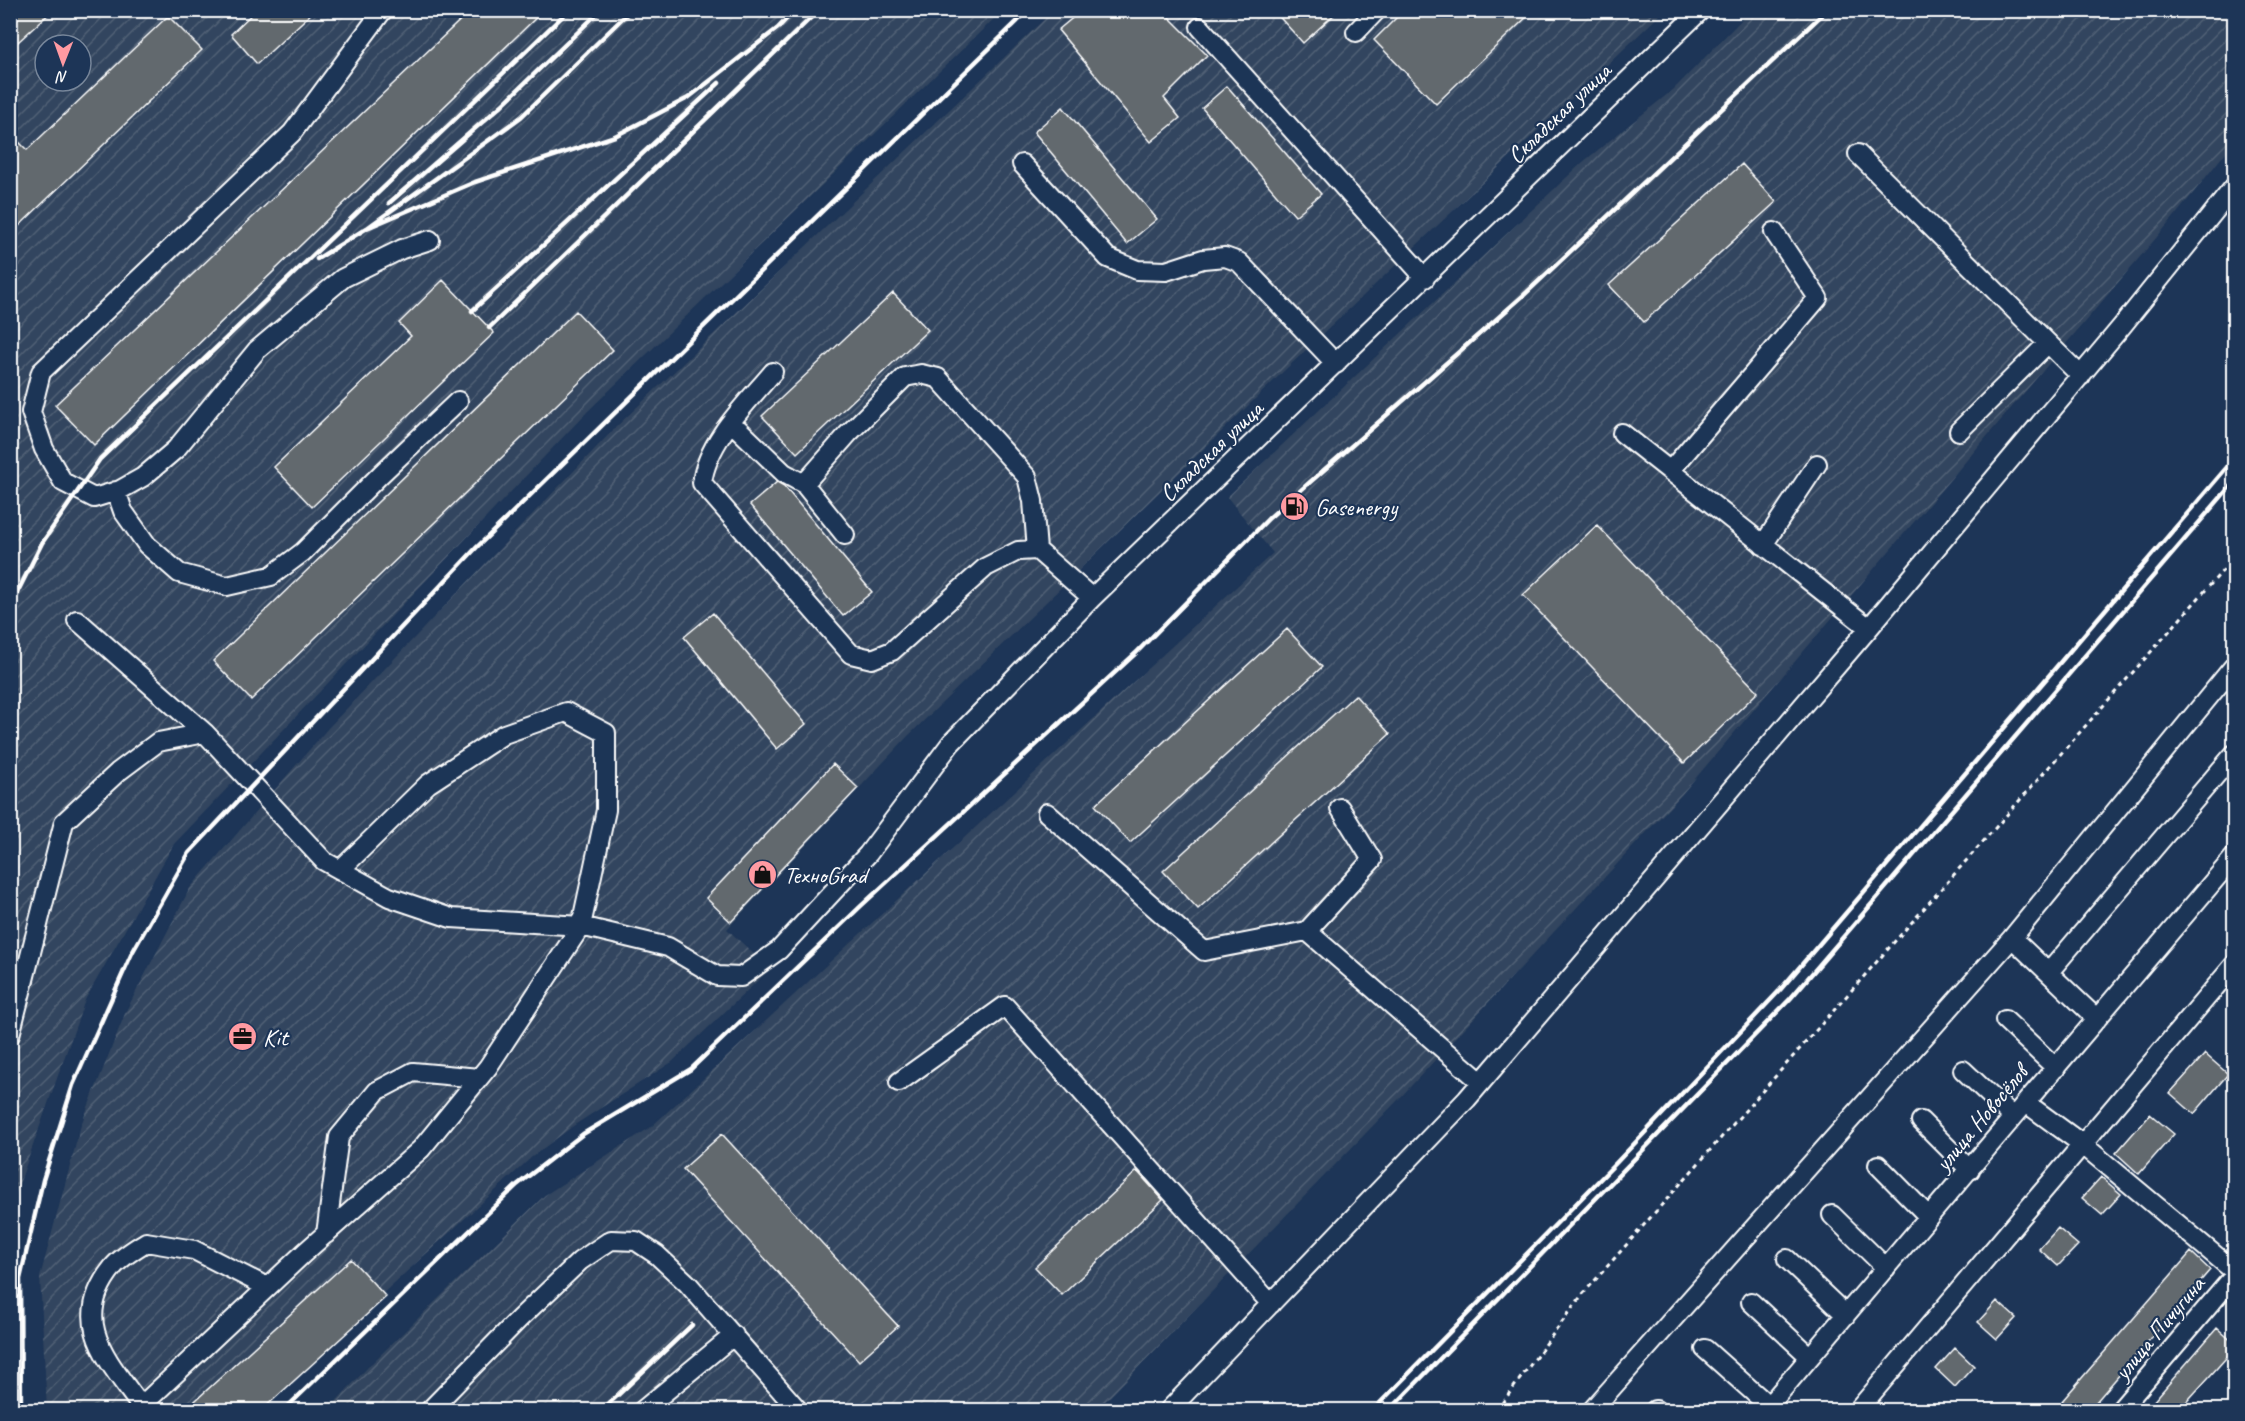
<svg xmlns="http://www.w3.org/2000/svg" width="2245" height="1421" font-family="Caveat,sans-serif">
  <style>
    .industrial { fill: url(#industrial-furrows); fill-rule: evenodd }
    .building { fill: #62696e; stroke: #fff; stroke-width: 1.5 }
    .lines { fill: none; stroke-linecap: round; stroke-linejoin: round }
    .minor-casing { stroke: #fff; stroke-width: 22 }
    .path { stroke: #fff; stroke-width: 3; stroke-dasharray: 4.5 4.5; stroke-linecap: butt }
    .minor { stroke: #1d3557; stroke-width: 18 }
    .rail { stroke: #fff; stroke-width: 4.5 }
    .labels { text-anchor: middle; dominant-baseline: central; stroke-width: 4.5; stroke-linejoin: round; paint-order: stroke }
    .street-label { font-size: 24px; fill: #fff; stroke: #1d3557 }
    .poi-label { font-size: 24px; fill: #fff; stroke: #1d3557; text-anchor: start }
  </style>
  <defs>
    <pattern id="industrial-furrows" width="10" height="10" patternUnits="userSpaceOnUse" patternTransform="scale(1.5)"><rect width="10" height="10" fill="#32455e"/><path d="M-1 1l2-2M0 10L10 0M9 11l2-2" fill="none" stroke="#516176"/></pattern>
  </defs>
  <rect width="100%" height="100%" fill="#1d3557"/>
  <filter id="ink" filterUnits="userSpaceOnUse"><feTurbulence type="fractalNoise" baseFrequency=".0167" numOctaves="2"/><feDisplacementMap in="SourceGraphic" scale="12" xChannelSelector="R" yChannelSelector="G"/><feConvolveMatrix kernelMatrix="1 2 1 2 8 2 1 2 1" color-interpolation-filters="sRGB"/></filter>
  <g filter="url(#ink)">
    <path class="industrial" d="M11 11H1002L588 411 174 844 85 1000 11 1207ZM45 45H81V81H45Z
      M1053 11H1664L1287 368 908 736 727 929 770 969 672 1062 576 1124 533 1156 310 1360 266 1410H47L40 1277 81 1125 126 1011 190 888 329 727 615 428Z
      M1750 11H2234V142L2174 217 1682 794 1397 1101 1097 1410H328L370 1365 545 1195 651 1127 1273 553 1227 497 1583 162 1674 89Z"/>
    <path class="building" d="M10 10H53L18 42 10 33Z
      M256 10H315L257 64 231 34Z
      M471 10H544L94 445 55 405Z
      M1082 10H1162L1207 55 1164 98 1180 118 1151 142 1058 30Z
      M1273 10H1339L1303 43Z
      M1404 10H1534L1436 104 1374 40Z
      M168 16 202 50 19 226 10 217V133L27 150Z
      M1227 86 1321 194 1295 216 1202 108Z
      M1063 107 1157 219 1127 244 1034 132Z
      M1742 164 1776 202 1644 322 1609 285Z
      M443 280 494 333 312 507 274 467 411 336 399 323Z
      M893 293 928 330 797 453 762 416Z
      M576 311 613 350 251 700 213 661Z
      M777 482 784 486 872 592 843 616 750 505Z
      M1597 525 1758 692 1684 763 1523 595Z
      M713 613 806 724 777 749 684 637Z
      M1287 629 1322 667 1130 843 1095 805Z
      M1355 695 1390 734 1198 909 1163 871Z
      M833 764 858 788 731 922 706 898Z
      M2205 1054 2228 1074 2194 1114 2170 1093Z
      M2150 1114 2174 1134 2139 1174 2116 1153Z
      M722 1134 898 1326 859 1361 683 1169Z
      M1137 1171 1163 1200 1062 1295 1035 1267Z
      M2101 1177 2121 1194 2102 1215 2082 1198Z
      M2058 1228 2078 1245 2058 1266 2039 1249Z
      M2191 1252 2210 1270 2089 1410H2073L2062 1401Z
      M351 1259 386 1297 262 1410H185Z
      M1997 1301 2016 1318 1997 1339 1978 1322Z
      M2217 1328 2235 1344V1348L2209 1377 2179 1410H2146Z
      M1955 1348 1974 1366 1955 1387 1936 1369Z"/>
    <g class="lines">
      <defs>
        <path id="minor" d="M383 10 292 133 41 372 31 412 44 449 63 482 94 498 120 490 143 477 176 449 257 350 343 278 402 249 430 240
          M1200 27 1425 278
          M1356 32 1377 10
          M1858 154 2081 376
          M1022 164 1108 258 1137 270 1166 271 1203 259 1225 257 1239 262 1336 364
          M773 372C747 403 707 441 702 483L851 654 872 659 892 651 986 567 1018 551 1037 550 1092 598
          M731 422 784 473 804 484 848 434 905 377 921 374 938 378 1027 477 1033 501 1037 550
          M1959 431 2048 343
          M1622 433 1869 628
          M1670 471 1818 298 1774 232
          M804 484 845 535
          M116 491 123 511 147 545 179 573 227 586 271 576 303 552 381 474 458 401
          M1763 545 1817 464
          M77 620 205 733 324 861 389 897 451 918 581 926 668 947 717 976 741 977 779 950 868 854 951 743 1092 598 1701 10
          M1340 808 1372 860 1307 931 1481 1082
          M1047 813 1204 951 1307 931
          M2012 938 2234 666
          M2049 972 2234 754
          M2005 1020 2056 1068
          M10 1035 64 822 118 772 158 742 205 733
          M1963 1070 2013 1117
          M899 1082 1005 1006 1271 1304
          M2026 1103 2082 1144 2234 1271
          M1921 1121 1970 1170
          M1878 1165 1928 1216
          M1832 1215 1886 1268
          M326 1234 339 1137 377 1091 413 1072 479 1078
          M1787 1259 1846 1315
          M1751 1302 1810 1357
          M1705 1349 1769 1406
          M140 1405C107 1359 69 1321 113 1267 121 1257 135 1249 146 1242L194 1250 267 1287
          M137 1410 304 1253 421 1149 488 1067 581 926 606 810V733L566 712 504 734 428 784 340 870
          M430 1410 519 1319 580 1261 611 1240 636 1241 657 1255 688 1284 798 1410
          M643 1410 734 1335
          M1169 1410 1467 1099 1869 628 2122 326 2234 187
          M1592 1410 2012 938 2097 1019
          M1655 1410H1656
          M1765 1410 2234 857
          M1858 1410 2234 965
          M2120 1410 2234 1276"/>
      </defs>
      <use href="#minor" class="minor-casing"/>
      <path class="path" d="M1497 1410 1582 1295 2234 558"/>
      <use href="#minor" class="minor"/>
      <path class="rail" d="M389 203 502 105 601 10
        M367 228 475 182 615 136 688 98 778 28 795 10
        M317 259 367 228 521 117 631 10
        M472 311 719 83
        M489 328 819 10
        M10 607 42 543 100 459 569 10
        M21 1410 20 1279 43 1180 73 1085 132 953 189 853 477 547 1029 10
        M284 1410 517 1185 583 1134 691 1069 861 906 1136 653 1269 518 1524 295 1827 10
        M602 1410 692 1325
        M1373 1410 1616 1163 1780 990 2234 459
        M1390 1410 1790 999 2234 482"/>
    </g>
  </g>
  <defs>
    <symbol id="fuel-disc" viewBox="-11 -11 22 22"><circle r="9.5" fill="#ff9aa2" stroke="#1d3557"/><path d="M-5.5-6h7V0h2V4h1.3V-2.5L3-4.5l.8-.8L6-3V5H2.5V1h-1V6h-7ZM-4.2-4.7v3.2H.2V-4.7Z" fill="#111"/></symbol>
    <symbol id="shop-disc" viewBox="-11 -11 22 22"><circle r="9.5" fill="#ff9aa2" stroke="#1d3557"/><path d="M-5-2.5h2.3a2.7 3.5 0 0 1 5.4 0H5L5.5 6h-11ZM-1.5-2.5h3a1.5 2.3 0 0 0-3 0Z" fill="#111"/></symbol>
    <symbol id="office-disc" viewBox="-11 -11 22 22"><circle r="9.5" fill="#ff9aa2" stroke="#1d3557"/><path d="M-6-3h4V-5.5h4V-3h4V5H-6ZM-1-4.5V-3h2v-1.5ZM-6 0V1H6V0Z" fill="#111"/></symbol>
  </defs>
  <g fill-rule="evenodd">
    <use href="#fuel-disc" x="1278" y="490" width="33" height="33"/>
    <use href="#shop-disc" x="746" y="858" width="33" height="33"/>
    <use href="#office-disc" x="226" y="1020" width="33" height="33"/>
  </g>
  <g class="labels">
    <g class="street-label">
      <text transform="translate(1559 113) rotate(-44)">Складская улица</text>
      <text transform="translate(1211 451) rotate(-44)">Складская улица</text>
      <text transform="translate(1981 1118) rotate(-50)">улица Новосёлов</text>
      <text transform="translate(2159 1328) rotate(-50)">улица Пичугина</text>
    </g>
    <g class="poi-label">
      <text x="1315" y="507">Gasenergy</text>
      <text x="784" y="875">ТехноGrad</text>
      <text x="263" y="1037">Kit</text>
    </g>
  </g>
  <rect width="2245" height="1421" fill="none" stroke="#1d3557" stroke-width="36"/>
  <rect x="18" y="18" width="2209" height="1385" fill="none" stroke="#fff" stroke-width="2" filter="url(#ink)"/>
  <g transform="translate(63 63) rotate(181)"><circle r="28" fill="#1d3557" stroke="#77869a" stroke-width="1.5"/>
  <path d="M0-4.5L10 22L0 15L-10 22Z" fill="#ff9aa2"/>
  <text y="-9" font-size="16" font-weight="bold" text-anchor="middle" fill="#ffffff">N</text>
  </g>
</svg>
